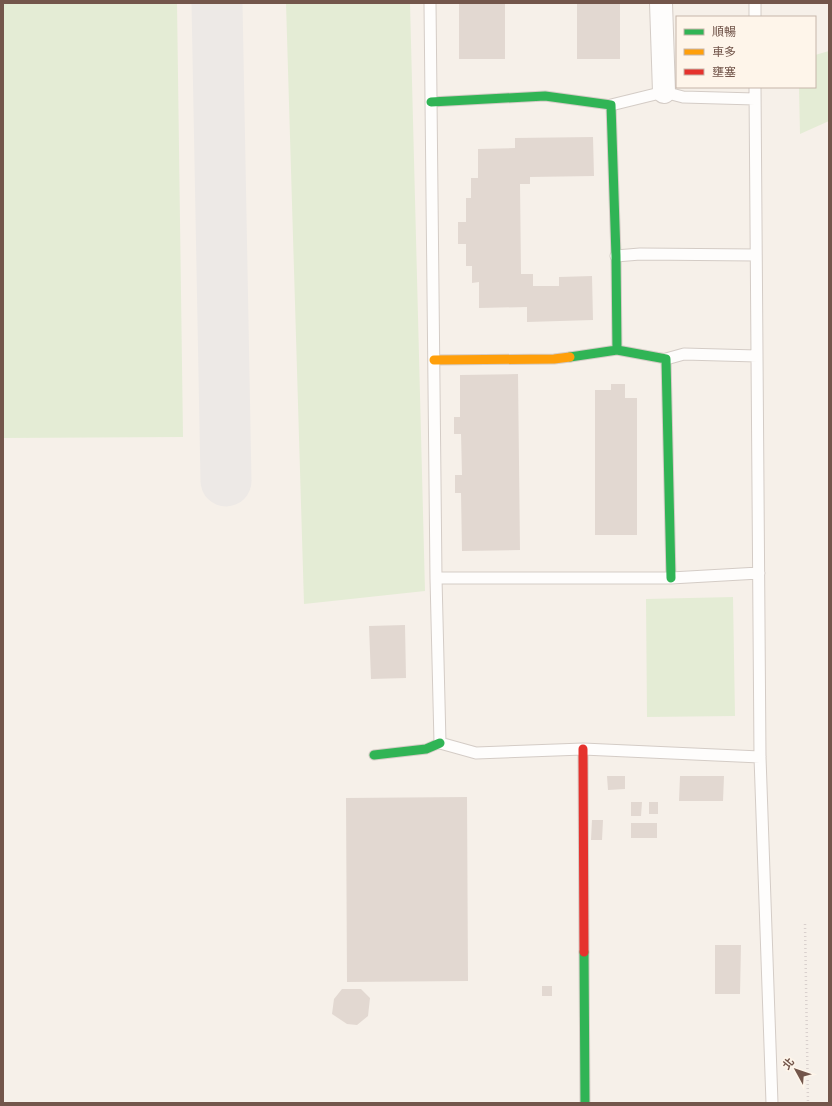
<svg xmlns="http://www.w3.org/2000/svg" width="832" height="1106" font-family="Commissioner,'Noto Sans TC',sans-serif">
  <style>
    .green { fill: #e4ecd5 }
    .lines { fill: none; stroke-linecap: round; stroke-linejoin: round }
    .taxiway { stroke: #ede9e6; stroke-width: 51 }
    .building { fill: #e2d8d1 }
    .lane-casing { stroke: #d4ccc6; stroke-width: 13 }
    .street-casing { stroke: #d4ccc6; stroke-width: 24 }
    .fast-casing { stroke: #d5ccc6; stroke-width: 11 }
    .slow-casing { stroke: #d5ccc6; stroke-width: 11 }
    .jam-casing { stroke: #d5ccc6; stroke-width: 11 }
    .path { stroke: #d9d0cd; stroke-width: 2.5; stroke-dasharray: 1 3; stroke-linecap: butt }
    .lane { stroke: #fefdfc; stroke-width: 11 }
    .street { stroke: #fefdfc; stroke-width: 22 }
    .fast { stroke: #30b455; stroke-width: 9 }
    .slow { stroke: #ff9f0a; stroke-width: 9 }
    .jam { stroke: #e5322d; stroke-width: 9 }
  </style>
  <rect width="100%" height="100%" fill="#f6f0e9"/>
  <path class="green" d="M3 3H177L183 437 3 438Z
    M286 3H410L425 591 304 604Z
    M829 51V121L800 134 799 87H815V55Z
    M733 597 735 716 647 717 646 599Z"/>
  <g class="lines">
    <path class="taxiway" d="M217 3 226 481"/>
  </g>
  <path class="building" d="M459 3H505V59H459Z
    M577 3H620V59H577Z
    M593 137 594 176 530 177V184H520L521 274H533V286H559V277L592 276 593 320 527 322V307L479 308V282L472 283V266H466V244H458V222H466V198H471V178H478V149L515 148V138Z
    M518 374 520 550 462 551 461 493H455V475H462L461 434H454V417H460V375Z
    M611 384H625V398H637V535H595V390H611Z
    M405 625 406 678 371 679 369 626Z
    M607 776H625V789L608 790Z
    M680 776H724L723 801H679Z
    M467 797 468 981 347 982 346 798Z
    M631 802H642L641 816H631Z
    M649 802H658V814H649Z
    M592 820H603L602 840H591Z
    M631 823H657V838H631Z
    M715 945H741L740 994H715Z
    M542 986H552V996H542Z
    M342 989H361L370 998 368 1016 357 1025 347 1024 332 1014 334 999Z"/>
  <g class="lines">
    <defs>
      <path id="lane" d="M430 3 436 578 440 743 476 753 583 749 760 757
        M755 17V3
        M755 87 760 757 772 1103
        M611 105 664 92 683 97 755 99
        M616 256 640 254 756 255
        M666 359 684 354 757 356
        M436 578H671L759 573"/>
      <path id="street" d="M661 3 664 92"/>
      <path id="fast" d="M431 102 545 96 611 105 616 256 617 350
        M570 357 617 350 666 359 671 578
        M374 755 426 749 440 743
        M584 952 585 1103"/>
      <path id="slow" d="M434 360 554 359 570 357"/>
      <path id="jam" d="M583 749 584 952"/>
    </defs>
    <use href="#lane" class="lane-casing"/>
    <use href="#street" class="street-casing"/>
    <use href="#fast" class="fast-casing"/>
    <use href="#slow" class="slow-casing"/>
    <use href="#jam" class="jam-casing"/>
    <path class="path" d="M805 924 808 1103"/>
    <use href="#lane" class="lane"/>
    <use href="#street" class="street"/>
    <use href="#fast" class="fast"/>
    <use href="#slow" class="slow"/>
    <use href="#jam" class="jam"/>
  </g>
  <rect width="832" height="1106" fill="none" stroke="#73564b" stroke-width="8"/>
  <rect x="676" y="16" width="140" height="72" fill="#fef5ea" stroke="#c6b5aa"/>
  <rect x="684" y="29" width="20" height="6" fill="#30b455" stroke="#c6b5aa"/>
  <text x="712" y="36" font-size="12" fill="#73564b">順暢</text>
  <rect x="684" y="49" width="20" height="6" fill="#ff9f0a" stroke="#c6b5aa"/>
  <text x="712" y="56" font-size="12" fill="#73564b">車多</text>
  <rect x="684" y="69" width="20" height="6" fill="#e5322d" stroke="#c6b5aa"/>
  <text x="712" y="76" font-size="12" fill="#73564b">壅塞</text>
  <g transform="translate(796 1070) rotate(310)" stroke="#fef5ea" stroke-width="3" paint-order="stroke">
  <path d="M0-3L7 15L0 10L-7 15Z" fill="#73564b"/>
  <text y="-6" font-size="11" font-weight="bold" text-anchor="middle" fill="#73564b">北</text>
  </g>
</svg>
